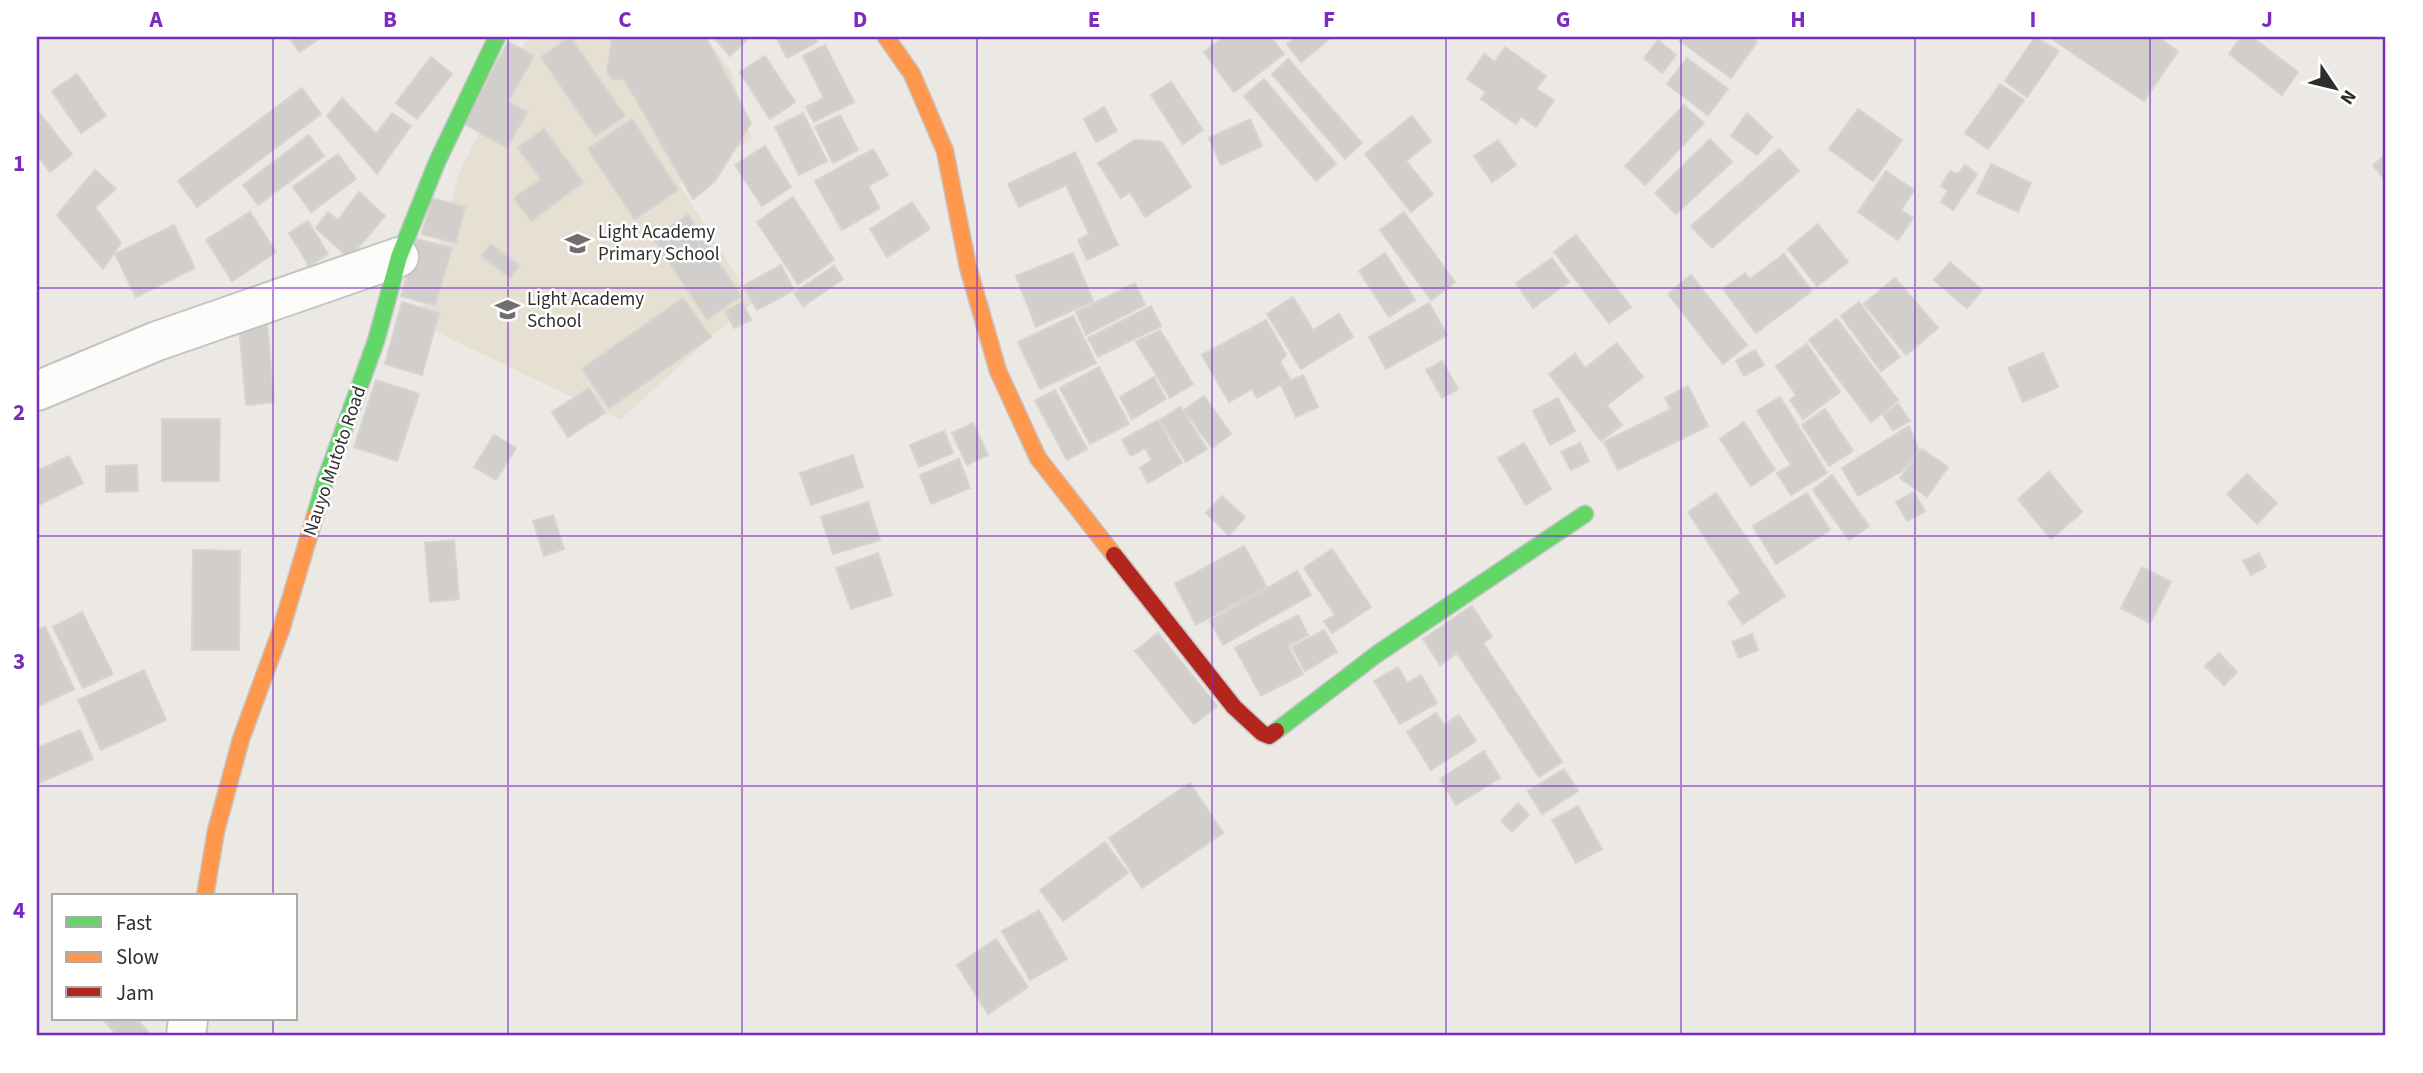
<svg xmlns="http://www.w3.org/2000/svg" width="2423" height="1073" font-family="'Source Sans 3',sans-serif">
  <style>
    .education { fill: #e6e0d3 }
    .building { fill: #d1cecb; stroke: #d7d4d0; stroke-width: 2 }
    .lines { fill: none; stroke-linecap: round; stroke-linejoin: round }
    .street-casing { stroke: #c5c4c5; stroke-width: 42 }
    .fast-casing { stroke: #c5c4c5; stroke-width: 19 }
    .slow-casing { stroke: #c5c4c5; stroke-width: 19 }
    .jam-casing { stroke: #c5c4c5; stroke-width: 19 }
    .street { stroke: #fcfcfb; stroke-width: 38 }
    .fast { stroke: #63d668; stroke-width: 16 }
    .slow { stroke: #ff974d; stroke-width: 16 }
    .jam { stroke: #b3261e; stroke-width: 16 }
    .grid { fill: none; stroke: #7b2cbf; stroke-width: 2; stroke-opacity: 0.55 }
    .labels { text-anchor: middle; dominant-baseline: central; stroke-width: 5; stroke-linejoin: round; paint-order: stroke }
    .poi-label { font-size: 19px; fill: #2e2e2e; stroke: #fff; text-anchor: start }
    .street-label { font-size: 19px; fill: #2e2e2e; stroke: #fff }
    .neatline { fill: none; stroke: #7b2cbf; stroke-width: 2.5 }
    .grid-label { font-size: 23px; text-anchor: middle; font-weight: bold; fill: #7b2cbf }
  </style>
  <rect width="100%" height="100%" fill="#ece8e4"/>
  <path class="education" d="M530 37H704L730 69 752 139 679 184 753 303 711 337 620 420 418 323 460 171 521 49Z"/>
  <path class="building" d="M289 37H322L299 52Z
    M570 37 625 116 595 136 541 57Z
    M612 37H706L751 123 715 181 693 199 624 79 614 80 607 72Z
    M713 37H745L747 40 730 56Z
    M776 37H815L817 42 787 58Z
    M1224 37H1271L1284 54 1234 92 1204 52Z
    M1296 37H1332L1301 62 1287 44Z
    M1681 37H1750L1757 42 1731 78 1679 40Z
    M2035 37 2059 51 2027 97 2005 81Z
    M2049 37H2157L2178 51 2144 101Z
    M2241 37H2252L2298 72 2282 95 2229 54Z
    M1658 40 1676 55 1662 73 1644 58Z
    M508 42 534 56 508 102 527 112 507 148 463 123Z
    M825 45 854 102 814 122 806 107 824 98 803 56Z
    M1505 47 1546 76 1536 89 1554 100 1536 127 1521 116 1516 124 1481 99 1486 92 1467 79 1484 54 1495 62Z
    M765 56 795 102 770 119 740 72Z
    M431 57 452 74 417 119 396 103Z
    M1687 58 1728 89 1708 115 1667 84Z
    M1288 59 1362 143 1345 159 1272 74Z
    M77 74 106 116 81 133 52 91Z
    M1264 79 1336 164 1316 181 1244 96Z
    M1171 82 1203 130 1183 144 1151 95Z
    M2000 84 2024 100 1988 149 1965 133Z
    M302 88 321 114 197 207 178 181Z
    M342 98 376 134 392 113 411 126 377 174 327 116Z
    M1684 105 1704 123 1645 185 1625 166Z
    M1104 107 1117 131 1096 142 1084 119Z
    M1858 109 1902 140 1873 181 1829 149Z
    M37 110 72 154 50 172 37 155Z
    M803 113 827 161 799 175 775 127Z
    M1747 113 1772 137 1757 155 1731 136Z
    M840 115 858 150 833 163 815 127Z
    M1412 116 1431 141 1406 161 1433 194 1411 212 1365 154Z
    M632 119 678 190 635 219 588 149Z
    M1250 119 1262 146 1221 165 1209 138Z
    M544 129 583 182 531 221 514 198 541 179 518 148Z
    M309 135 324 156 258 205 243 185Z
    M1710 139 1732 162 1676 214 1655 193Z
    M1135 140 1162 142 1191 187 1145 217 1130 192 1121 198 1098 163Z
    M1498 140 1516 165 1492 182 1474 156Z
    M765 146 791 187 762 206 735 165Z
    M873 149 888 175 868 186 880 208 842 230 815 181Z
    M1779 149 1799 171 1712 248 1691 226Z
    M1075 152 1118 245 1087 260 1078 240 1089 234 1066 185 1019 207 1008 184Z
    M338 154 356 179 311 212 293 187Z
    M2386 154V182L2373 165Z
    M1991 164 2031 183 2018 212 1977 193Z
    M1965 165 1977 174 1953 210 1941 202 1948 191 1941 186 1950 171 1958 174Z
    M95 170 116 189 95 207 121 243 103 269 57 215Z
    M1886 171 1914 190 1901 210 1913 218 1898 240 1858 212Z
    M359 192 385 216 349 258 316 228 328 212 338 220Z
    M793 197 834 260 798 284 757 222Z
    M432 198 465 207 456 243 422 234Z
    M912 202 930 229 887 257 870 229Z
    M250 212 276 252 232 281 206 240Z
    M1404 212 1455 282 1431 300 1380 230Z
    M688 215 741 296 707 319 653 238Z
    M308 221 328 254 309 266 289 233Z
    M1818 224 1848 262 1817 286 1788 249Z
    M174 225 195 268 136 297 115 254Z
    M1576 235 1631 307 1609 323 1554 252Z
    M417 239 452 248 435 305 401 296Z
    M491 244 519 266 510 278 482 256Z
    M1073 253 1093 301 1036 327 1016 276Z
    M1385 253 1415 300 1389 317 1359 271Z
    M1784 254 1812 291 1756 333 1723 289 1745 273 1750 279Z
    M1552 258 1569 282 1533 308 1516 283Z
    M1950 262 1982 290 1967 308 1934 280Z
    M781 265 794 290 757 310 743 286Z
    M834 266 843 279 803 306 794 293Z
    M1691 275 1747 345 1723 364 1668 294Z
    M1895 278 1938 328 1906 355 1864 304Z
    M1135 283 1145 305 1086 335 1076 312Z
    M1293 297 1313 330 1339 314 1353 337 1301 369 1267 314Z
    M683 298 711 337 609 408 582 369Z
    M402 302 439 313 422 375 385 364Z
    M742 302 751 320 734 328 725 311Z
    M1859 302 1900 357 1881 371 1841 316Z
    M1429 303 1447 335 1386 369 1369 337Z
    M1151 306 1161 326 1098 357 1088 338Z
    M1073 316 1096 363 1040 389 1018 342Z
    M1837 319 1898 400 1871 422 1809 340Z
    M1266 320 1286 355 1280 362 1290 379 1257 398 1252 389 1229 402 1202 355Z
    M267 323 274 402 246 405 239 325Z
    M1160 330 1193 384 1170 398 1136 342Z
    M1617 343 1643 377 1607 405 1622 425 1601 441 1549 374 1575 354 1585 368Z
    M1807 344 1840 392 1803 419 1790 400 1796 395 1776 366Z
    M1755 350 1764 365 1744 376 1736 361Z
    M2043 353 2058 387 2023 402 2008 368Z
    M1442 361 1458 389 1442 398 1426 370Z
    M1099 367 1129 424 1090 444 1060 388Z
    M1303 375 1318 407 1296 417 1281 385Z
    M1154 377 1166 399 1132 419 1120 397Z
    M376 380 419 394 397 461 354 447Z
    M1688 386 1708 426 1618 470 1604 442 1671 409 1665 398Z
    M589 388 605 413 568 437 552 412Z
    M1055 390 1087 449 1067 460 1035 401Z
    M1204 396 1231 434 1212 448 1184 410Z
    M1780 397 1827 473 1791 495 1777 473 1791 465 1757 411Z
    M1558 398 1575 431 1550 445 1533 411Z
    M1898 404 1910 421 1893 430 1883 415Z
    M1180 407 1207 449 1186 462 1160 420Z
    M1825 409 1853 451 1829 466 1802 425Z
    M162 419H220L219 481H162Z
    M1158 420 1182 463 1148 483 1140 468 1152 460 1145 448 1131 456 1122 440Z
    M1744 422 1775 470 1751 486 1720 439Z
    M973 423 988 455 967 465 952 433Z
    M1909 426 1919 451 1902 471 1858 496 1842 468Z
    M944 431 953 453 919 467 910 445Z
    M494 435 516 448 496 480 474 467Z
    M1524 443 1551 489 1526 505 1498 458Z
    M1580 443 1589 461 1571 470 1561 452Z
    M1922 449 1948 467 1927 497 1900 478Z
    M853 455 863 487 811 505 800 473Z
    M69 456 83 483 37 506V471Z
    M959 459 970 488 931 504 920 475Z
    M137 465 138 491 106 492V466Z
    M2049 472 2082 512 2051 539 2018 499Z
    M2247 474 2277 503 2257 524 2227 494Z
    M1832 475 1869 526 1849 540 1813 490Z
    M1914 492 1925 511 1907 521 1896 502Z
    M1716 493 1785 596 1743 624 1728 602 1741 593 1688 512Z
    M1807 493 1830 530 1776 564 1753 526Z
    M1222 496 1245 517 1229 535 1206 513Z
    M868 502 880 540 833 554 821 517Z
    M553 515 564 549 544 556 533 521Z
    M454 540 459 599 430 602 425 543Z
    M1244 546 1267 587 1196 625 1175 584Z
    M1332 549 1371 607 1332 633 1324 621 1335 615 1304 568Z
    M193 550 240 551 239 650H192Z
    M878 553 892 595 851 609 836 568Z
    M2259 553 2266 567 2251 575 2243 561Z
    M2142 567 2171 582 2150 623 2121 608Z
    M1297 571 1311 595 1223 645 1210 621Z
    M1472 606 1492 637 1483 643 1562 762 1539 777 1457 653 1440 665 1423 639Z
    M82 612 113 674 83 688 53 627Z
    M1298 615 1308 635 1288 646 1303 674 1261 696 1235 648Z
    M45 626 74 689 37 707V630Z
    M1324 630 1337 652 1305 671 1292 647Z
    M1158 633 1217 706 1194 724 1135 651Z
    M1752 634 1758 650 1739 658 1732 642Z
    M2219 653 2237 672 2224 685 2205 666Z
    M1398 667 1407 683 1421 675 1437 703 1400 724 1374 681Z
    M144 670 166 720 101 750 78 700Z
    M1436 713 1444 725 1459 715 1476 741 1431 770 1407 732Z
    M80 730 93 759 37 784V748Z
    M1484 751 1500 778 1456 805 1440 779Z
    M1564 769 1578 791 1542 814 1528 791Z
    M1190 783 1223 833 1142 888 1109 838Z
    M1518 803 1529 815 1512 832 1501 821Z
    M1578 806 1602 849 1576 863 1552 820Z
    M1105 842 1128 873 1063 921 1040 890Z
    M1039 910 1067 959 1030 980 1002 931Z
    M996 939 1028 987 988 1014 957 965Z
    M102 1019H137L149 1033 145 1036H118Z"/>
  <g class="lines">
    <defs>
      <path id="street" d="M37 391 157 341 399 257
        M186 1036 188 1019"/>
      <path id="fast" d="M315 516 325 481 376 341 399 257 437 162 497 37
        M1276 731 1377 654 1585 514"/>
      <path id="slow" d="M886 37 912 74 945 151 968 267 998 371 1038 458 1114 555
        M205 896 216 831 241 739 281 630 315 516"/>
      <path id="jam" d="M1114 555 1234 707 1262 733 1269 736 1276 731"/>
    </defs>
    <use href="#street" class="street-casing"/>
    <use href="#fast" class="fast-casing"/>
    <use href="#slow" class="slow-casing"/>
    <use href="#jam" class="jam-casing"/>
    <use href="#street" class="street"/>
    <use href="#fast" class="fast"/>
    <use href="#slow" class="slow"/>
    <use href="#jam" class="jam"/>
  </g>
  <path class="grid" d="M273 37V896M508 37V1036M742 37V1036M977 37V1036M1212 37V1036M1446 37V1036M1681 37V1036M1915 37V1036M2150 37V1036M37 288H2386M37 536H2386M37 786H2386M273 1019V1036"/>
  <defs>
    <symbol id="school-bare" viewBox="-9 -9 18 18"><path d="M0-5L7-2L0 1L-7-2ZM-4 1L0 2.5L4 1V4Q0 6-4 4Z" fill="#706f6e" stroke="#fff" stroke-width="2.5" paint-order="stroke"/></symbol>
  </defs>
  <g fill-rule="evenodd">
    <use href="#school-bare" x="560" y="226" width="35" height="35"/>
    <use href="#school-bare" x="490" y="292" width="35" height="35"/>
  </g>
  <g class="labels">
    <g class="poi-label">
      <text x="598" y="232">Light Academy<tspan x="598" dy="22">Primary School</tspan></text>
      <text x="527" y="299">Light Academy<tspan x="527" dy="22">School</tspan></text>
    </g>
    <g class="street-label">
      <text transform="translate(335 461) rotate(-71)">Nauyo Mutoto Road</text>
    </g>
  </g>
  <rect width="2423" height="1073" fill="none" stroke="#ffffff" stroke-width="77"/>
  <rect x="52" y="894" width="245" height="126" fill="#ffffff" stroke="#ababab" stroke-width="2"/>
  <rect x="66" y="917" width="35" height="10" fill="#63d668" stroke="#ababab" stroke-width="2"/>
  <text x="116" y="930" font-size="21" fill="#2e2e2e">Fast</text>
  <rect x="66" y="952" width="35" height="10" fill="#ff974d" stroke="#ababab" stroke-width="2"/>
  <text x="116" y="964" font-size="21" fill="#2e2e2e">Slow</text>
  <rect x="66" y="987" width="35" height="10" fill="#b3261e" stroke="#ababab" stroke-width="2"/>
  <text x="116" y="1000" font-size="21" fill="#2e2e2e">Jam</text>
  <g transform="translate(2335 88) rotate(125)" stroke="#ffffff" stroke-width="5" paint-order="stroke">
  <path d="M0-5L12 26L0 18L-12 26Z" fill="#2e2e2e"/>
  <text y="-10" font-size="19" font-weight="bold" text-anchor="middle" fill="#2e2e2e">N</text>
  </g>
  <rect x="38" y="38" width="2346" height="996" class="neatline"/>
  <g class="grid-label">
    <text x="156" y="27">A</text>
    <text x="390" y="27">B</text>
    <text x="625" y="27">C</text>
    <text x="860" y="27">D</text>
    <text x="1094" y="27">E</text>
    <text x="1329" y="27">F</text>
    <text x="1563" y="27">G</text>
    <text x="1798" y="27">H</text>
    <text x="2033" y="27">I</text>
    <text x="2267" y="27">J</text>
    <text x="19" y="171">1</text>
    <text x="19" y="420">2</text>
    <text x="19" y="669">3</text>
    <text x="19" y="918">4</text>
  </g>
</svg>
